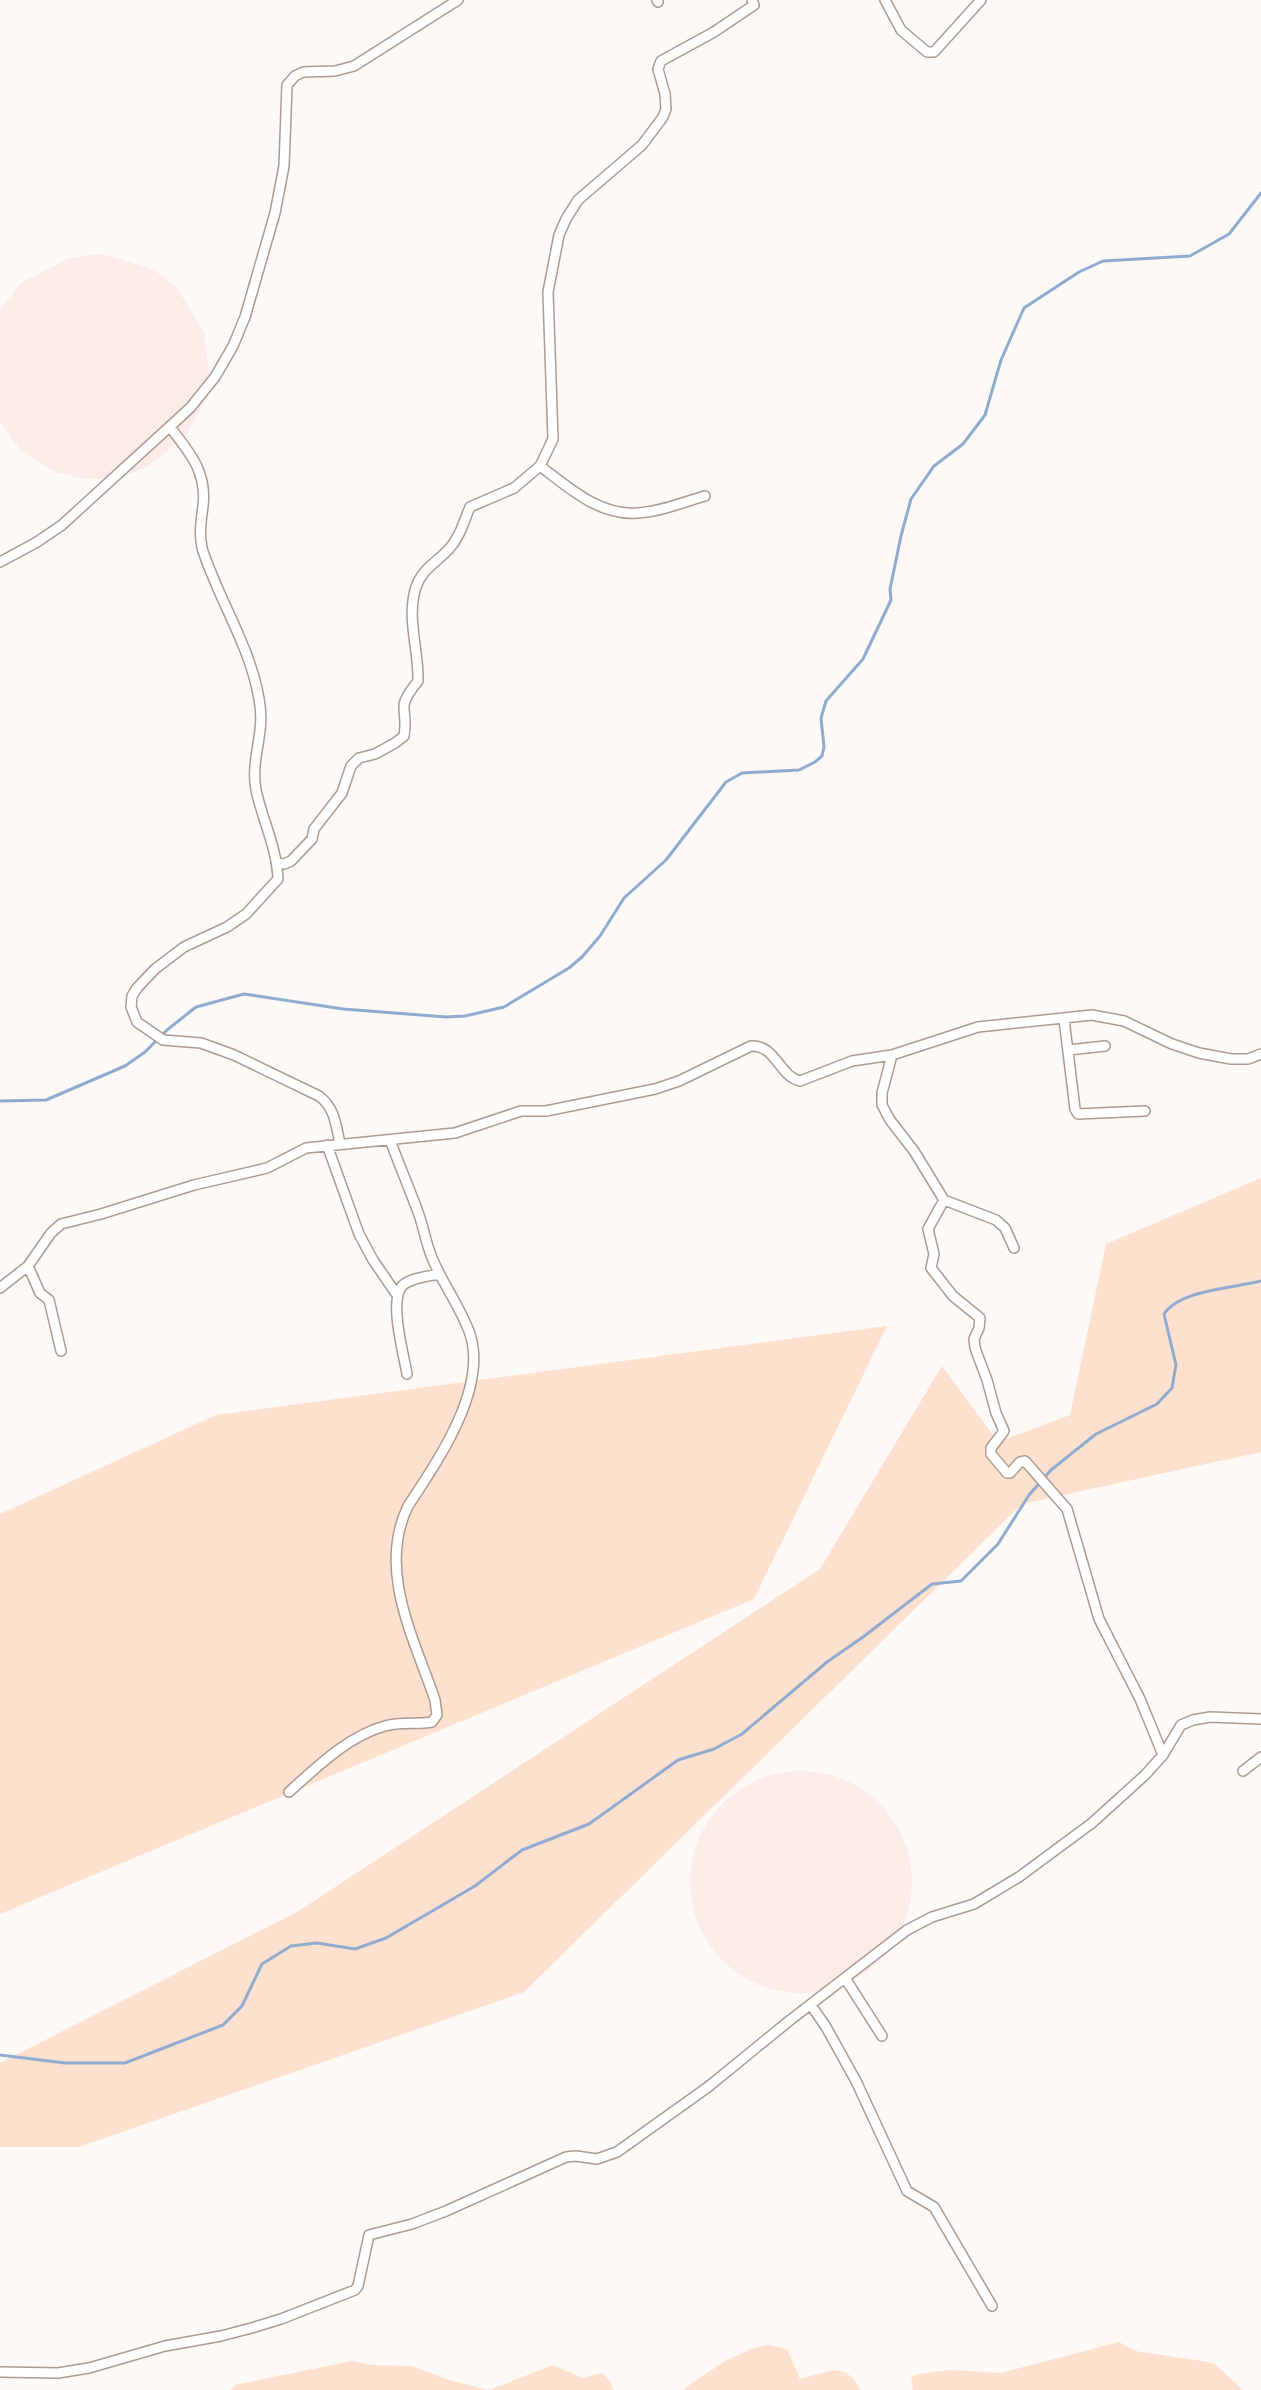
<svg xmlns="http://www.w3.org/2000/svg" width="1261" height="2390" font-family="Roboto,sans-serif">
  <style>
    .industrial { fill: #fcece9 }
    .green { fill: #fee0ce }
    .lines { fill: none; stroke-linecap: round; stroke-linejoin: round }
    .stream { stroke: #8facd0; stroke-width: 3 }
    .minor-casing { stroke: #ad9b90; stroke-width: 12 }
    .minor { stroke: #fff; stroke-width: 9 }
  </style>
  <rect width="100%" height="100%" fill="#fdf9f7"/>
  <path class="industrial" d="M102 254 153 269 177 288 204 332 209 375 203 404 187 434 151 465 127 475 105 479H85L57 473 22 452 0 422V310L21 283 69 258Z
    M690 1882a111 111 0 1 1 222 0a111 111 0 1 1-222 0Z"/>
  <path class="green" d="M1261 1178V1452L1022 1504 524 1992 79 2147H0V2063L297 1912 820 1569 942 1366 998 1442 1070 1415 1106 1244Z
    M887 1326 754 1599 0 1914V1514L216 1415Z
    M1119 2342 1135 2351 1208 2362 1216 2365 1243 2390H913L911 2377 919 2374 949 2370 1001 2373Z
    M768 2345 787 2349 800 2379C829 2373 843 2359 861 2390H682L725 2361 751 2349Z
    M352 2361 371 2365 412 2366 449 2380 488 2390H230L235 2385Z
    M553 2365 582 2378 601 2373 608 2378 614 2390H489Z"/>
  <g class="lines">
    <path class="stream" d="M0 1101 46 1100 125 1066 145 1052 167 1030 196 1007 244 994 343 1009 446 1017 465 1016 504 1007 569 968 582 957 600 936 624 898 666 860 726 782 742 773 799 770 815 762 822 756 824 747 821 718 826 701 863 659 891 600 890 589 901 536 911 499 934 466 963 444 985 415 1001 360 1024 308 1079 272 1103 261 1190 256 1229 234 1261 193
      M0 2055 65 2063H125L223 2025 242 2006 262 1964 291 1946 317 1943 355 1949 386 1938 475 1886 522 1850 589 1824 678 1760 714 1749 742 1734 827 1662 863 1637 932 1584 961 1581 998 1544 1029 1495 1051 1470 1096 1434 1157 1404 1172 1388 1176 1365 1164 1314C1180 1290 1233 1288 1261 1281"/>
    <defs>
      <path id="minor" d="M657 0 658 2
        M885 0 901 30 927 52H934L981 0
        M170 427C190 453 207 472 203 506 201 522 199 533 202 548 218 599 250 645 259 699 266 733 250 758 256 790 262 819 277 848 278 879L246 914 227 927 184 947 155 969 137 988 132 996 131 1007 137 1022 163 1040 201 1043 234 1055 319 1096C335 1108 336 1125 340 1144
        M540 466C568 487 599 516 637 513 660 512 683 502 705 496
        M0 562 37 542 62 525 190 408 215 377 233 346 245 317 275 213 284 166 287 85 295 76 303 72 335 71 354 66 458 0
        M277 863 284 864 291 861 312 839 314 829 342 793 351 766 359 758 375 754 395 743 404 736C409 705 394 711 418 681 419 651 406 617 416 587 422 569 437 562 449 549 460 537 464 521 470 507L514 488 540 466 553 439 548 292 559 235 566 219 578 200 642 145 663 117 666 109 665 94 658 69 661 61 714 32 754 5 752 0
        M1064 1019 1075 1109 1078 1114 1145 1111
        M1068 1050 1105 1046
        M892 1055 882 1093V1105L890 1120 914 1151 944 1200 928 1229 934 1254 931 1268 953 1296 980 1318 979 1328 974 1339 975 1348 987 1380 996 1413 1004 1431 991 1448V1454L1007 1473H1010L1020 1462 1025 1461 1067 1509 1099 1619 1140 1699 1163 1755
        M327 1145 359 1234 373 1260 397 1295
        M944 1200 996 1220 1005 1228 1014 1248
        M28 1266 40 1293 49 1300 61 1351
        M0 1288 28 1266 51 1233 61 1224 101 1214 194 1185 267 1168 306 1148 455 1133 521 1111H546L655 1089 679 1081 751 1046C776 1045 779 1076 800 1081L852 1061 892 1055 978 1027 1092 1015 1124 1021 1172 1044 1199 1053 1231 1059H1248L1261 1054
        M407 1374C404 1355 388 1299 403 1285 411 1278 429 1276 439 1274
        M1243 1771 1261 1757
        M289 1792C317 1767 348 1736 385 1726 401 1721 417 1725 432 1722L437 1715 435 1700C414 1638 377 1570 408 1506 437 1462 488 1389 470 1334 461 1308 444 1286 433 1260 426 1245 424 1228 418 1212 409 1188 399 1164 390 1140
        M845 1978 882 2036
        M811 2005 826 2027 856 2081 907 2191 934 2207 992 2306
        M0 2372 58 2373 89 2368 165 2346 221 2336 255 2327 281 2319 355 2290 358 2286 369 2235 412 2224 446 2211 566 2157 576 2156 597 2159 617 2152 708 2087 789 2021 907 1930 932 1917 974 1904 1019 1877 1092 1823 1145 1775 1163 1755 1181 1725 1193 1720 1210 1717 1261 1719"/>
    </defs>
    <use href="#minor" class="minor-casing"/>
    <use href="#minor" class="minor"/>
  </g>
</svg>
